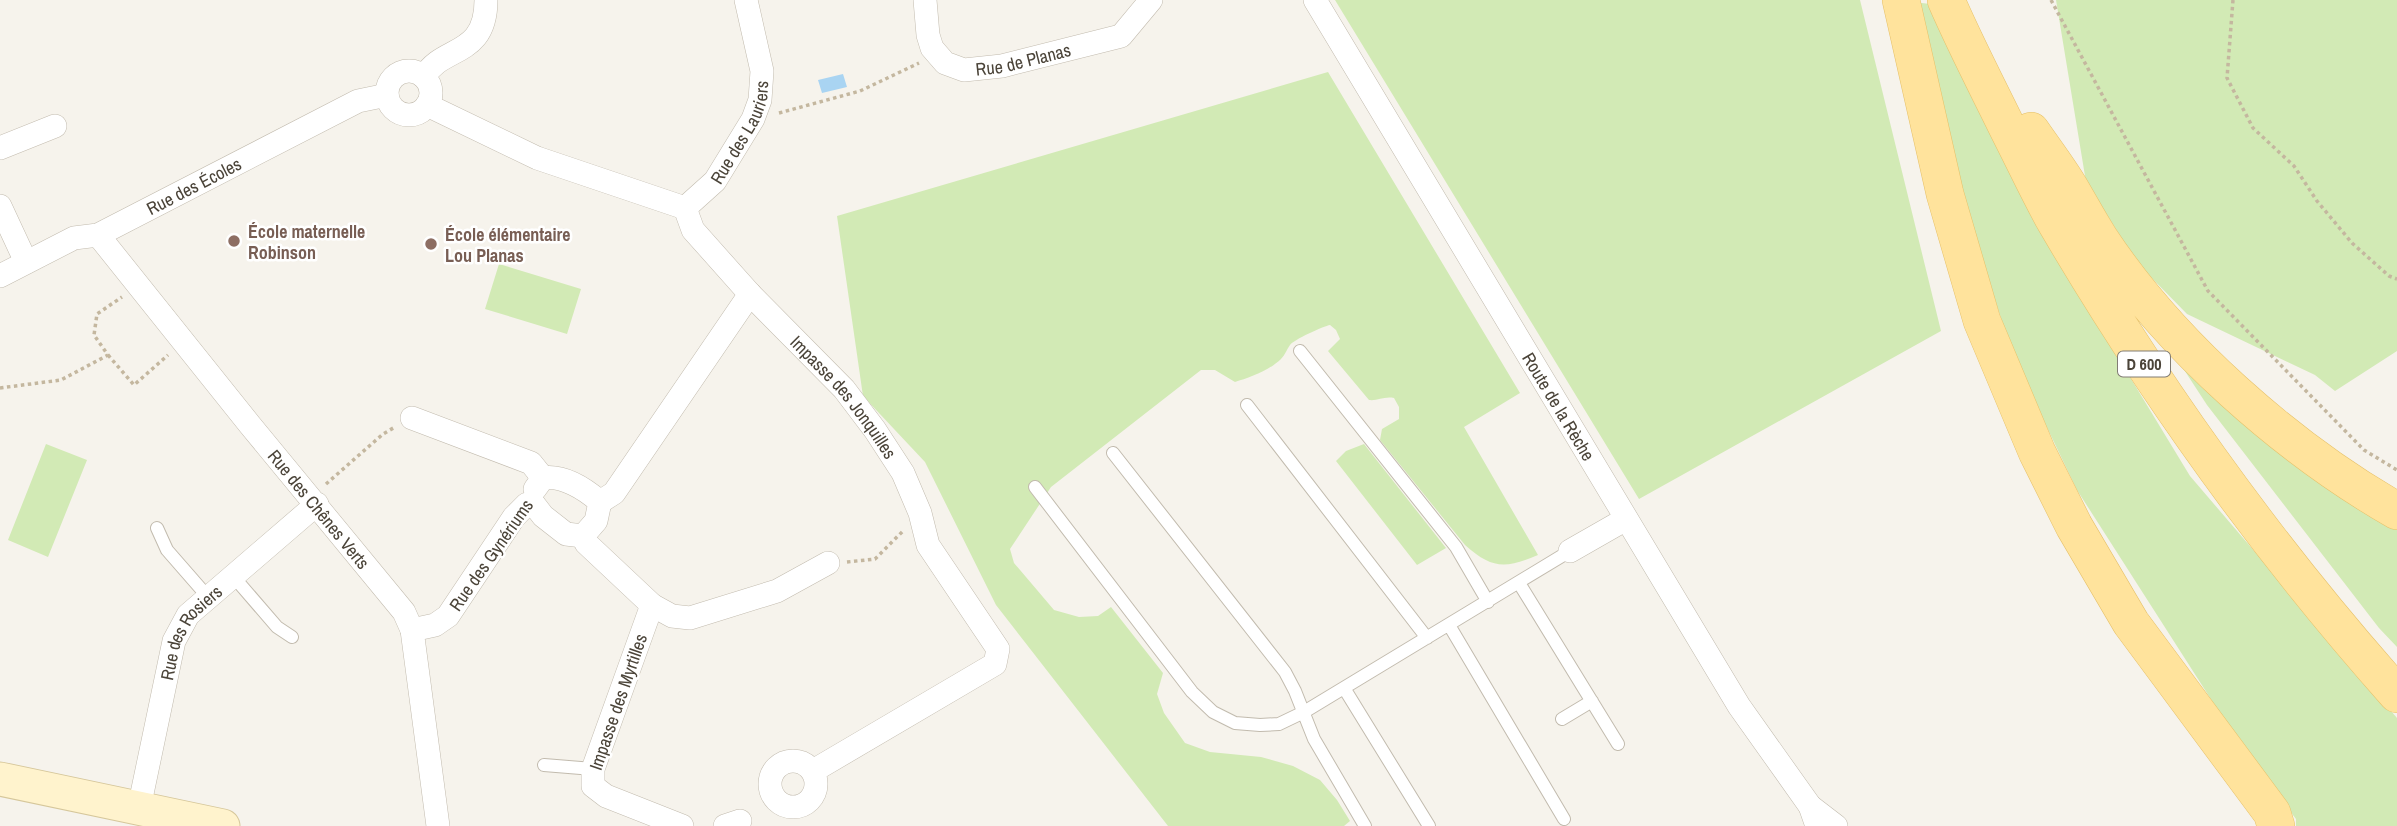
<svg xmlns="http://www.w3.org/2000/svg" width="2397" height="826" font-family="'Archivo Narrow',sans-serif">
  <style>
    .green { fill: #d2eab5 }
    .water { fill: #a9d4f2 }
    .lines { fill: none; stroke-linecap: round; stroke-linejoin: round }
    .service-casing { stroke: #c2bbae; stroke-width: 14 }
    .minor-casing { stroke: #c2bbae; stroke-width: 24 }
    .secondary-casing { stroke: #d6c79b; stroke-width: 35 }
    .primary-casing { stroke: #e6c16a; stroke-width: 38 }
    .path { stroke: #c4b79f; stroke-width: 3.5; stroke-dasharray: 3.5 3.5; stroke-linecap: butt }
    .service { stroke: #fff; stroke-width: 12 }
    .minor { stroke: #fff; stroke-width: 23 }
    .secondary { stroke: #fff3cd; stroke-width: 33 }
    .primary { stroke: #ffe39c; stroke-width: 37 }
    .education-dot { fill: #8d6e63; stroke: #fff; stroke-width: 2.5 }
    .labels { text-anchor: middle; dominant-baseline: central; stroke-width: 5; stroke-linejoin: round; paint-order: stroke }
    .shield { fill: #fff; stroke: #817c74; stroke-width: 2 }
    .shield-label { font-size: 16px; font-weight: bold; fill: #4b4439 }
    .street-label { font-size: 18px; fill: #4b4439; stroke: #fff }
    .education-label { font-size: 18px; font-weight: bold; fill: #785e54; stroke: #fff; text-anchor: start }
  </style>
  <rect width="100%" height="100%" fill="#f6f3ec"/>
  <path class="green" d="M1335 0H1860L1941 331 1639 499Z
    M2056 0H2397V351L2335 391 2315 375 2187 314 2138 264 2086 182Z
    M1914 2 1930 4 2057 257 2190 476 2397 718V826H2296V819L2239 743 2077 490 2016 363 1964 207Z
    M1328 72 1520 393 1464 427 1538 555C1505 569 1492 569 1465 545L1380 440 1382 429 1399 419V407L1394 398C1384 396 1378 401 1369 400L1328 351 1340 339 1336 330 1330 325C1324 326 1293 340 1290 345 1287 349 1285 355 1281 359 1270 370 1249 378 1235 382L1215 370H1201L1051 487 1010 549 1014 563 1054 610 1079 617 1098 616 1111 607 1163 673 1157 694 1164 713 1185 743 1210 752 1261 757 1293 766 1320 780 1337 800 1350 821 1344 826H1168L996 605 925 462 863 396 837 216Z
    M499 264 581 289 567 334 485 309Z
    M2166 342 2397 519V647L2379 628 2207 405Z
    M46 444 87 460 48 557 8 540Z
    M1364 444 1446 548 1417 565 1336 461 1346 451Z"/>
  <path class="water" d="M843 74 847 87 822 93 818 80Z"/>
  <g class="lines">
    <defs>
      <path id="service" d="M1300 351 1456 547 1488 602
        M1247 405 1427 638
        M1113 453 1285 672 1295 691 1314 739 1365 826
        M1035 487 1192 692 1213 712 1235 723 1260 725 1279 724 1304 712 1570 551
        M157 528 167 550 208 597
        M233 576 277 627 292 637
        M1519 583 1618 744
        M1449 625 1564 819
        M1344 688 1429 826
        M1562 719 1592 701
        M544 765 593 769"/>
      <g id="minor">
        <path id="s1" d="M925 0 928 35 932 48 945 63 964 70 1002 66 1121 36 1151 0"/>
        <path id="s2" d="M1315 0 1739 706 1810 806 1817 826"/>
        <circle cx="409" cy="93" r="22"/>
        <path d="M424 77C442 45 486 58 486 0"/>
        <path id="s3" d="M427 105 537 158 685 208 693 230 750 294 844 389 875 430 903 473 920 513 928 545 998 649 995 664 813 771"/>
        <path d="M0 148 55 126"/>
        <path d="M0 206 26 262"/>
        <path id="s4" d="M685 208 715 181 753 119 760 100 762 71 746 0"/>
        <path id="s5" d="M98 235 250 425 404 612 412 630 438 826"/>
        <path id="s6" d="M0 276 74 238 98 235 358 101 387 95"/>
        <path d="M412 418 531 463 543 478"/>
        <path d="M535 489 543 478C563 475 585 489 600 502L596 521 583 536"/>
        <path d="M600 502 614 493 750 294"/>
        <path d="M533 503 543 516 566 534 583 536"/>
        <path d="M583 536 586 543 652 605 672 616 690 618 777 591 828 563"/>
        <path d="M1570 551 1626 519"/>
        <path d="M652 605 593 769V786L606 796 682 826"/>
        <path d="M412 630 435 625 448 616 514 517 527 504 533 503"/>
        <circle cx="793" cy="784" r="23"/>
        <path d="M1810 806 1836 826"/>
        <path id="s7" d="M139 808 174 641 188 615 317 504"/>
        <path d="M725 826 740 821"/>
      </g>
      <path id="secondary" d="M0 779 223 826"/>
      <path id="primary" d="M1901 0 1945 194 1982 321 2037 452 2074 526 2131 623 2272 813 2276 826
        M1946 0C1965 44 1987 86 2008 129 2024 160 2039 193 2056 223 2154 390 2268 549 2397 694
        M2031 131C2044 150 2058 168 2070 188 2080 205 2089 222 2100 239 2170 345 2287 448 2397 511"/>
    </defs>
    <use href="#service" class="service-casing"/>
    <use href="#minor" class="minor-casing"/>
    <use href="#secondary" class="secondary-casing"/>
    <use href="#primary" class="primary-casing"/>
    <path class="path" d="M2051 0 2208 291 2364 450 2397 470
      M2233 0 2227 78 2253 128 2294 166 2317 201 2352 243 2389 276 2397 279
      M779 113 860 91 919 63
      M108 355 134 385 168 355
      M0 388 61 380 108 355 94 335 97 314 122 297
      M326 484 383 434 395 427
      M847 562 875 559 904 530"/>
    <use href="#service" class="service"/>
    <use href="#minor" class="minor"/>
    <use href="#secondary" class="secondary"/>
    <use href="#primary" class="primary"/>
  </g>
  <g class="education-dot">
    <circle cx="234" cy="241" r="7"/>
    <circle cx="431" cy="244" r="7"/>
  </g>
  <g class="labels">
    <rect class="shield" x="2118" y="351.5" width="52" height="25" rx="5"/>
    <g class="shield-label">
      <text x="2144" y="364">D 600</text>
    </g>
    <g class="street-label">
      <text stroke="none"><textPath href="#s1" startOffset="149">Rue de Planas</textPath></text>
      <text stroke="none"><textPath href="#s4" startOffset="96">Rue des Lauriers</textPath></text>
      <text stroke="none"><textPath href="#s6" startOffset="215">Rue des Écoles</textPath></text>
      <text stroke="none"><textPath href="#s3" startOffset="527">Impasse des Jonquilles</textPath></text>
      <text stroke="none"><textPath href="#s2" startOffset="474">Route de la Rèche</textPath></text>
      <text stroke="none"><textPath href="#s5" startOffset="352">Rue des Chênes Verts</textPath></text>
      <text transform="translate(491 555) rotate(-55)">Rue des Gynériums</text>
      <text stroke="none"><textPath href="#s7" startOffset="186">Rue des Rosiers</textPath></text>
      <text transform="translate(618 702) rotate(-71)">Impasse des Myrtilles</text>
    </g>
    <g class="education-label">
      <text x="248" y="231">École maternelle<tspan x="248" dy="21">Robinson</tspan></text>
      <text x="445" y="234">École élémentaire<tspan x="445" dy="21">Lou Planas</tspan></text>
    </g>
  </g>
</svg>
